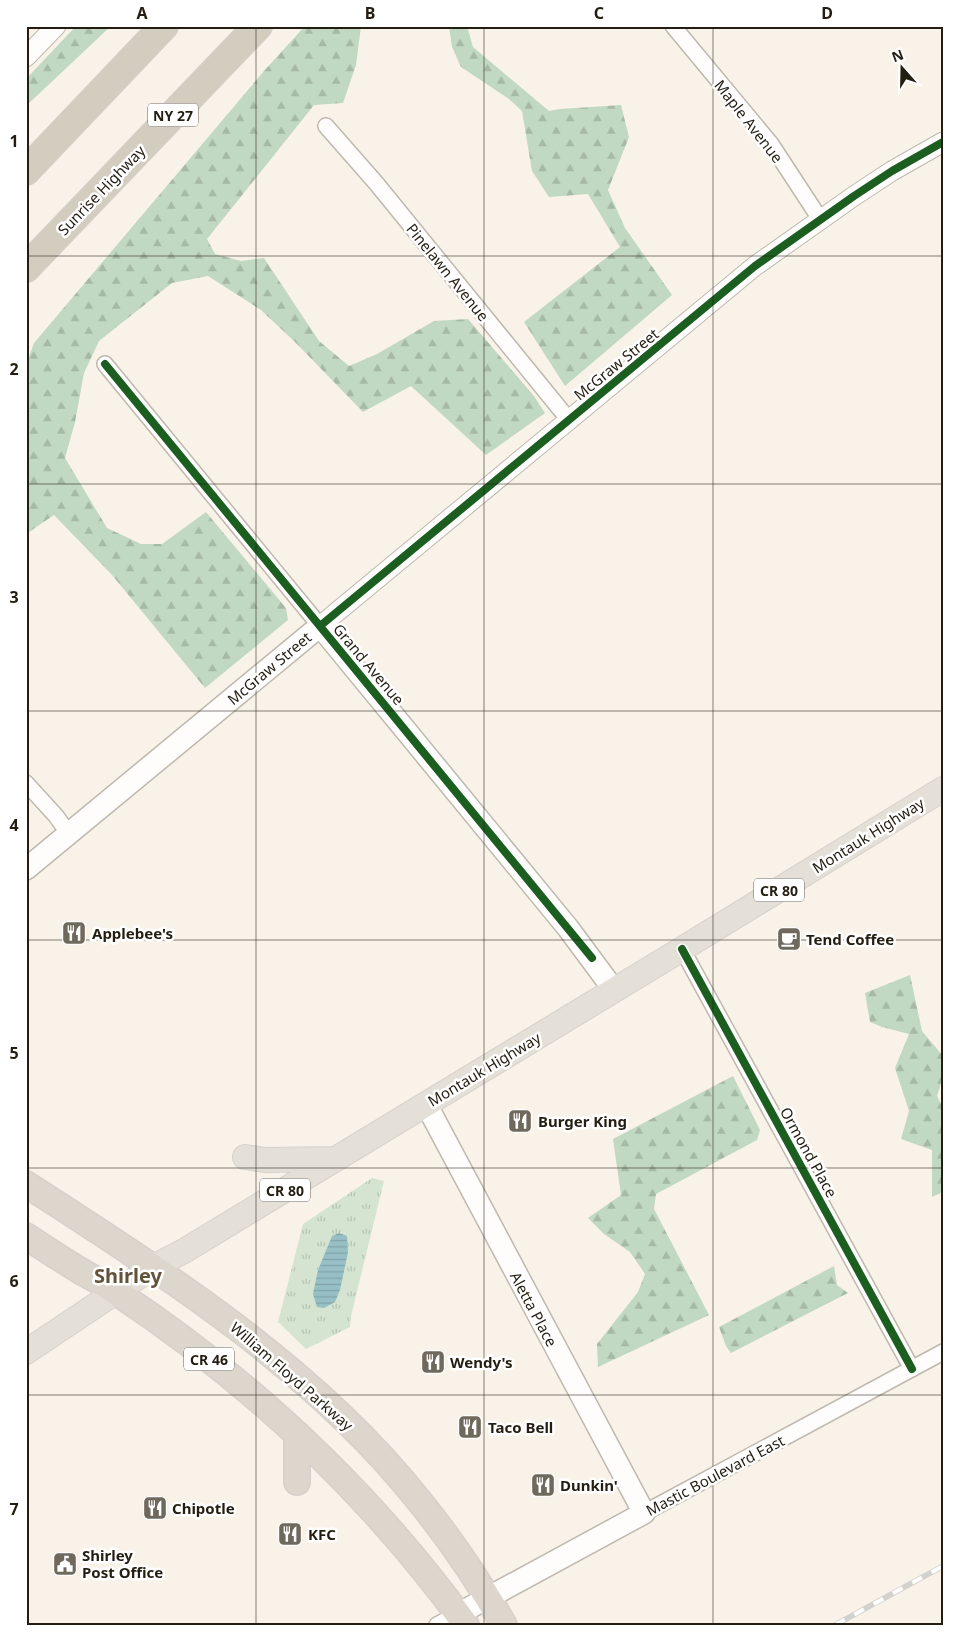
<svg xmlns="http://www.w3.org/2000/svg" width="969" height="1651" font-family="'Noto Sans',sans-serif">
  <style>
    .grass { fill: url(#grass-tufts) }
    .forest { fill: url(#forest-firs) }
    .water { fill: url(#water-rules) }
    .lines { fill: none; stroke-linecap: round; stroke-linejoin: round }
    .minor-casing { stroke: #bfb8af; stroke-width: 18 }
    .tertiary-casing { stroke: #bfb8af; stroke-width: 21 }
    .secondary-casing { stroke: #bfb8af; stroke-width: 24 }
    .primary-casing { stroke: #d5d1cc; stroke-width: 26 }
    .trunk-casing { stroke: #d5d1cc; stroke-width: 28 }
    .motorway-casing { stroke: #d5d1cc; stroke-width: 30 }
    .minor { stroke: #fefdfc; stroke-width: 15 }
    .tertiary { stroke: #fefdfc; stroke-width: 19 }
    .secondary { stroke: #fefdfc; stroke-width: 21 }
    .primary { stroke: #e4e0d8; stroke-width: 24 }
    .trunk { stroke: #dcd6cc; stroke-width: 25 }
    .motorway { stroke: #d3cdc0; stroke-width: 28 }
    .rail-casing { stroke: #d3d1ce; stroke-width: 5.5 }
    .rail { stroke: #fff; stroke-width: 4; stroke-dasharray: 11; stroke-linecap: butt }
    .cycleway-casing { stroke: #fff; stroke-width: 11 }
    .cycleway { stroke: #1b5e20; stroke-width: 8 }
    .grid { fill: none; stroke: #241d12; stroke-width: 1; stroke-opacity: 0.55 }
    .labels { text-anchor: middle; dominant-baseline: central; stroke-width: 5; stroke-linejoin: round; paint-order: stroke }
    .shield { fill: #fff; stroke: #666159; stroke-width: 1 }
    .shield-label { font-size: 14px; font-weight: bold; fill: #241d12 }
    .street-label { font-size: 15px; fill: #241d12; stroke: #fff }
    .poi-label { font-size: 15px; font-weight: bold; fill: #241d12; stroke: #fff; text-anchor: start }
    .district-label { font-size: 20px; font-weight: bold; fill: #64533b; stroke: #fff }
    .neatline { fill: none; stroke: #241d12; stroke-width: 2 }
    .grid-label { font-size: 16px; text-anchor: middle; font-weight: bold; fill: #241d12 }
  </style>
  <defs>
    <pattern id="grass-tufts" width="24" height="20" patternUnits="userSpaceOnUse" patternTransform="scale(1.25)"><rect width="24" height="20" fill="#d4e4d1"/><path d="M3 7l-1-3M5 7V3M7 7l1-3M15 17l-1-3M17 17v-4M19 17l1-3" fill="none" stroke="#b6c3b2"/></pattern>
    <pattern id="forest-firs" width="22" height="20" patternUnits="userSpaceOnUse" patternTransform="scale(1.25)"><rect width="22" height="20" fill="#c1d8c2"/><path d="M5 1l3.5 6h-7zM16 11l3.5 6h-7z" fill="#a6b9a6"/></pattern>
    <pattern id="water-rules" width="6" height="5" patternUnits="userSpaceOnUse" patternTransform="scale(1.25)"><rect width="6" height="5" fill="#96bfc6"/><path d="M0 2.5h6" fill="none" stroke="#81a4a9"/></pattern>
  </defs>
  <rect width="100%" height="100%" fill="#f9f2e8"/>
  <path class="grass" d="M372 1178 384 1181 351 1316 350 1327 306 1349 278 1322 303 1224Z"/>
  <path class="forest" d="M76 26H111L26 106V79Z
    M305 26H361L356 65 343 103 314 105 207 239 215 254 241 261 264 258 319 341 349 366 377 354 434 321 468 319 534 396 545 413 486 455 411 386 363 412 295 342 261 310 208 276 172 283 99 341 84 373 75 422 65 458 107 528 141 544H162L206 512 286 608 288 620 205 688 112 575 54 515 29 532 26 539V365L34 343 264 71Z
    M449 26H467L473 47 549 111 560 109 621 105 629 137 608 190 625 228 672 295 565 386 524 322 620 247 588 194 549 197 532 171 522 111 509 99 461 67 452 47Z
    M910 975 922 1031 943 1056V1077L937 1096 943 1108V1192L932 1197V1150L901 1139 909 1111 895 1068 909 1034 882 1027 870 1022 865 993Z
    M733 1076 760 1130 757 1140 656 1194 654 1209 709 1315 598 1367 597 1344 638 1292 645 1274 630 1252 604 1234 588 1218 621 1195 613 1139Z
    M834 1266 837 1285 848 1293 731 1353 726 1346 719 1327Z"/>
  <path class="water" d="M339 1233 347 1236 348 1252 340 1290 335 1302 324 1308 317 1307 313 1294 318 1270 332 1236Z"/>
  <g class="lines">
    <defs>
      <path id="minor" d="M673 26 771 144 820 219
        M326 126 376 183 569 420
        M105 364 320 626
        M26 783 56 816 69 834
        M682 949 912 1369
        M644 1513 943 1352
        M437 1625 458 1614"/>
      <path id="tertiary" d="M26 57 56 26
        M320 626 755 266 854 196 892 171 943 142"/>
      <path id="secondary" d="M26 869 320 626 568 928 614 990
        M426 1104 644 1513 458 1614"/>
      <path id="primary" d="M245 1157 265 1160 335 1159
        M26 1352 153 1267 184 1251 682 949 943 789"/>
      <path id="trunk" d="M26 1184C165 1274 312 1367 416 1497 449 1537 478 1580 504 1625
        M26 1236C41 1246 56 1256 71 1265 86 1275 102 1282 116 1292 252 1382 370 1493 466 1625
        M297 1434V1482"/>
      <path id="motorway" d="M26 171 164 26
        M26 268 258 26"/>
    </defs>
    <use href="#minor" class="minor-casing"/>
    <use href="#tertiary" class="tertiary-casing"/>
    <use href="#secondary" class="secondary-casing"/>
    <use href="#primary" class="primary-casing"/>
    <use href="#trunk" class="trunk-casing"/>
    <use href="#motorway" class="motorway-casing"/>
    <use href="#minor" class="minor"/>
    <use href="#tertiary" class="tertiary"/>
    <use href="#secondary" class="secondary"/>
    <use href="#primary" class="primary"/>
    <use href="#trunk" class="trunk"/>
    <use href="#motorway" class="motorway"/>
    <defs>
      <path id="rail" d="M835 1625 943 1566"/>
    </defs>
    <use href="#rail" class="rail-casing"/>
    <use href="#rail" class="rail"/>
    <defs>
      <path id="cycleway" d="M105 364 592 958
        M320 626 755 266 854 196 892 171 943 142
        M682 949 912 1369"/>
    </defs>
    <use href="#cycleway" class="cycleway-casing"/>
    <use href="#cycleway" class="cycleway"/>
  </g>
  <path class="grid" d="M256 26V1625M484 26V1625M713 26V1625M26 256H943M26 484H943M26 711H943M26 940H943M26 1168H943M26 1395H943"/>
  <defs>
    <symbol id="restaurant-square" viewBox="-11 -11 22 22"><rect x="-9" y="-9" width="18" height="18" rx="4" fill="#6f685d" stroke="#fff"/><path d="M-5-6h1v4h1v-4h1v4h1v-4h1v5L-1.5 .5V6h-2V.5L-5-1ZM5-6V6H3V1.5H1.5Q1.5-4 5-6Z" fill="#fff"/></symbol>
    <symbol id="cafe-square" viewBox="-11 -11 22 22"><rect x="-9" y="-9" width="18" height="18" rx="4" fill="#6f685d" stroke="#fff"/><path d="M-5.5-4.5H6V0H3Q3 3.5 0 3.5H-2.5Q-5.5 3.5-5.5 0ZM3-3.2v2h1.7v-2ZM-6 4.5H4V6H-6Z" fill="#fff"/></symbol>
    <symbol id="civic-square" viewBox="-11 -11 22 22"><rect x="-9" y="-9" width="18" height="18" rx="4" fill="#6f685d" stroke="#fff"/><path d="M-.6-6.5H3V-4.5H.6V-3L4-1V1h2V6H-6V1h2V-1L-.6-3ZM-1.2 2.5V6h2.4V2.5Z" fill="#fff"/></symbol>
  </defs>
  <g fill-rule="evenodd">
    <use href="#restaurant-square" x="60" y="919" width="28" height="28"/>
    <use href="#cafe-square" x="775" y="925" width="28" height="28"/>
    <use href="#restaurant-square" x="506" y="1107" width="28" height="28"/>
    <use href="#restaurant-square" x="419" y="1348" width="28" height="28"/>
    <use href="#restaurant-square" x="456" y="1413" width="28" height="28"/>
    <use href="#restaurant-square" x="529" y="1471" width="28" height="28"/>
    <use href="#restaurant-square" x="141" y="1494" width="28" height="28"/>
    <use href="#restaurant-square" x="276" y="1520" width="28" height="28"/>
    <use href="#civic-square" x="51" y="1550" width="28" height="28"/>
  </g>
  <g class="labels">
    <g class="shield">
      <rect x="148" y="103.5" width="50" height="23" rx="4"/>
      <rect x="754" y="878.5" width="50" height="23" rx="4"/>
      <rect x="260" y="1178.5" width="50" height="23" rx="4"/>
      <rect x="184" y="1347.5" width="50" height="23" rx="4"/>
    </g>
    <g class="shield-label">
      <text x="173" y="115">NY 27</text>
      <text x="779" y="890">CR 80</text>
      <text x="285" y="1190">CR 80</text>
      <text x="209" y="1359">CR 46</text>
    </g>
    <g class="street-label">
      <text transform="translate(749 121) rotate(52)">Maple Avenue</text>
      <text transform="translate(101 190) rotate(-46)">Sunrise Highway</text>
      <text transform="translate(448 272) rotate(51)">Pinelawn Avenue</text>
      <text transform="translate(616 364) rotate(-39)">McGraw Street</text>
      <text transform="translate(369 664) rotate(50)">Grand Avenue</text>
      <text transform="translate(269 668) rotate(-40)">McGraw Street</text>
      <text transform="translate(868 835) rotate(-32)">Montauk Highway</text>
      <text transform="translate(484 1069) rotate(-31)">Montauk Highway</text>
      <text transform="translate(809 1152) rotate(61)">Ormond Place</text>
      <text transform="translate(534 1309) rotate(62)">Aletta Place</text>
      <text transform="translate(292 1376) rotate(41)">William Floyd Parkway</text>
      <text transform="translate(715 1475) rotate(-28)">Mastic Boulevard East</text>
    </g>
    <g class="poi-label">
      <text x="92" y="933">Applebee's</text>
      <text x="806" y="939">Tend Coffee</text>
      <text x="538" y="1121">Burger King</text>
      <text x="450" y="1362">Wendy's</text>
      <text x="488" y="1427">Taco Bell</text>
      <text x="560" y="1485">Dunkin'</text>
      <text x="172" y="1508">Chipotle</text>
      <text x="308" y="1534">KFC</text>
      <text x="82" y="1555">Shirley<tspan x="82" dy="17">Post Office</tspan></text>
    </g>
    <g class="district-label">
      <text x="128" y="1275">Shirley</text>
    </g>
  </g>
  <rect width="969" height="1651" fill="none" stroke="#ffffff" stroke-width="55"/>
  <g transform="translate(902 68) rotate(340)" stroke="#ffffff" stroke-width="4" paint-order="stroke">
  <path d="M0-4L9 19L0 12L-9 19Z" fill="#241d12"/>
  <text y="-8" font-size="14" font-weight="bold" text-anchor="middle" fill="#241d12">N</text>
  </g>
  <rect x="28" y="28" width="914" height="1596" class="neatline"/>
  <g class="grid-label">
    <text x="142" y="19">A</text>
    <text x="370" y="19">B</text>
    <text x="599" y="19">C</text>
    <text x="827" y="19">D</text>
    <text x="14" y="147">1</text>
    <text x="14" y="375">2</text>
    <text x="14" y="603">3</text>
    <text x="14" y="831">4</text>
    <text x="14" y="1059">5</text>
    <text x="14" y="1287">6</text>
    <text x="14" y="1515">7</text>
  </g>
</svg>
